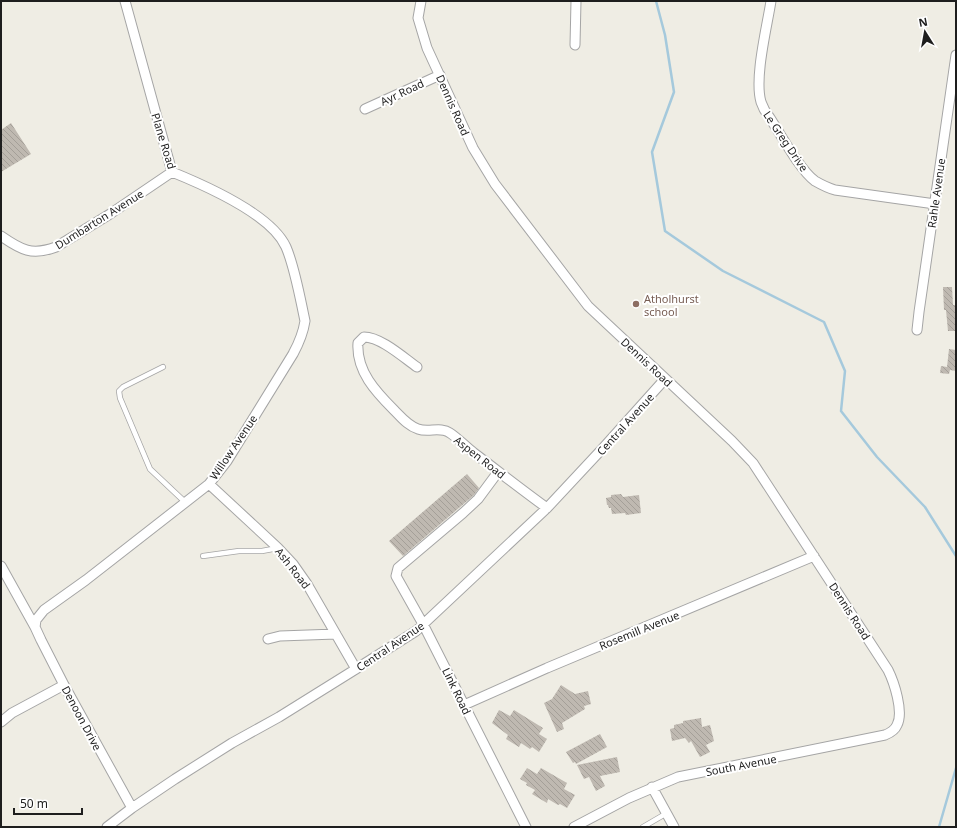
<svg xmlns="http://www.w3.org/2000/svg" width="957" height="828" font-family="'Noto Sans',sans-serif">
  <style>
    .lines { fill: none; stroke-linecap: round; stroke-linejoin: round }
    .stream { stroke: #a5c9dc; stroke-width: 2.5 }
    .building { fill: url(#building-back-hatch) }
    .service-casing { stroke: #a5a5a5; stroke-width: 6 }
    .minor-casing { stroke: #a5a5a5; stroke-width: 11 }
    .service { stroke: #fff; stroke-width: 4.5 }
    .minor { stroke: #fff; stroke-width: 9 }
    .education-dot { fill: #8d6e63; stroke: #fff; stroke-width: 1.5 }
    .labels { text-anchor: middle; dominant-baseline: central; stroke-width: 4; stroke-linejoin: round; paint-order: stroke }
    .street-label { font-size: 11px; fill: #1e1e1e; stroke: #fff }
    .education-label { font-size: 11px; fill: #785e54; stroke: #fff; text-anchor: start }
  </style>
  <defs>
    <pattern id="building-back-hatch" width="6" height="6" patternUnits="userSpaceOnUse"><rect width="6" height="6" fill="#bfb9b1"/><path d="M-1 5l2 2M0 0l6 6M5-1l2 2" fill="none" stroke="#a49f98"/></pattern>
  </defs>
  <rect width="100%" height="100%" fill="#efede4"/>
  <g class="lines">
    <path class="stream" d="M656 1 665 35 674 92 652 152 665 231 723 271 824 322 845 371 841 411 877 457 925 507 956 556
      M939 827 956 768"/>
  </g>
  <path class="building" d="M11 123 31 154 1 172V130Z
    M943 287H952L953 305H956V331H948L946 310H944Z
    M949 349 956 350V371L950 370 949 374 940 373 941 366 947 367Z
    M467 474 479 488 474 495 403 556 389 541Z
    M621 494 623 497 639 495 641 513 626 515 625 513 612 514 611 508H609L608 505H607L606 498 611 497V495Z
    M561 685 575 694 588 691 591 704 584 706 585 709 562 723 564 729 557 732 544 703 552 699Z
    M499 710 510 716 514 710 543 728 539 734 547 739 539 752 532 747 530 749 521 743 519 747 506 739 508 735 492 723Z
    M701 718 702 727 710 725 714 741 706 745 710 752 700 757 691 741 689 743 685 738 672 741 670 729 674 728V725L683 723V721Z
    M600 734 607 747 576 764 575 762 573 763 566 752Z
    M617 757 620 772 600 776 605 786 596 791 589 777 584 779 577 765Z
    M527 768 537 774 541 768 567 783 564 789 575 795 567 808 560 804 558 805 548 799 547 803 532 794 535 790 526 785 527 783 520 779Z"/>
  <g class="lines">
    <defs>
      <path id="service" d="M163 367 123 387 119 391 120 398 150 469 185 502
        M203 556 239 551H262L278 548
        M643 827 667 813"/>
      <path id="minor" d="M421 1 418 18 427 48 473 148 495 184 588 306 732 441 753 463 888 670C894 682 904 712 897 725 895 730 890 733 885 735L678 777 629 798 574 827
        M771 1C767 27 754 78 761 102 763 108 766 113 770 118 781 135 800 170 815 181 822 185 828 188 835 190L935 204
        M575 45 576 1
        M365 109 440 75
        M1 236C21 250 32 256 56 247L110 214 172 172
        M917 330 919 312 956 55
        M417 367C404 358 381 337 364 337L358 343C356 371 376 392 394 410 401 417 408 426 418 429 429 433 440 426 450 433 459 439 466 447 474 453 498 471 522 490 547 508
        M498 472 478 499 463 513 398 568 396 576 423 624 526 827
        M209 484 278 548 293 564 307 584 356 669
        M1 566 35 627 41 640 64 685 132 808
        M35 627 36 620 44 610 86 580 209 484 227 461 293 354C299 343 303 334 305 321 300 298 295 268 286 247 271 214 204 185 172 172L125 1
        M268 639 280 636 336 634
        M464 705 547 668 814 556
        M1 722 12 713 64 685
        M652 787 674 827
        M107 827 132 808 175 779 232 743 279 717 356 669 416 631 547 508 603 448 665 379"/>
    </defs>
    <use href="#service" class="service-casing"/>
    <use href="#minor" class="minor-casing"/>
    <use href="#service" class="service"/>
    <use href="#minor" class="minor"/>
  </g>
  <circle class="education-dot" cx="636" cy="304" r="4"/>
  <g class="labels">
    <g class="street-label">
      <text transform="translate(402 92) rotate(-25)">Ayr Road</text>
      <text transform="translate(453 105) rotate(66)">Dennis Road</text>
      <text transform="translate(164 141) rotate(73)">Plane Road</text>
      <text transform="translate(786 141) rotate(56)">Le Greg Drive</text>
      <text transform="translate(936 193) rotate(-82)">Rahle Avenue</text>
      <text transform="translate(99 219) rotate(-32)">Dumbarton Avenue</text>
      <text transform="translate(647 362) rotate(43)">Dennis Road</text>
      <text transform="translate(625 424) rotate(-48)">Central Avenue</text>
      <text transform="translate(233 447) rotate(-56)">Willow Avenue</text>
      <text transform="translate(480 457) rotate(38)">Aspen Road</text>
      <text transform="translate(293 568) rotate(52)">Ash Road</text>
      <text transform="translate(850 611) rotate(57)">Dennis Road</text>
      <text transform="translate(639 630) rotate(-22)">Rosemill Avenue</text>
      <text transform="translate(390 646) rotate(-34)">Central Avenue</text>
      <text transform="translate(457 691) rotate(64)">Link Road</text>
      <text transform="translate(82 718) rotate(62)">Denoon Drive</text>
      <text transform="translate(741 765) rotate(-11)">South Avenue</text>
    </g>
    <g class="education-label">
      <text x="644" y="298">Atholhurst<tspan x="644" dy="13">school</tspan></text>
    </g>
  </g>
  <rect width="957" height="828" fill="none" stroke="#1e1e1e" stroke-width="4"/>
  <g transform="translate(925 32) rotate(349)" stroke="#ffffff" stroke-width="3" paint-order="stroke">
  <path d="M0-3L7 15L0 10L-7 15Z" fill="#1e1e1e"/>
  <text y="-6" font-size="11" font-weight="bold" text-anchor="middle" fill="#1e1e1e">N</text>
  </g>
  <path d="M14 808v6h68v-6" fill="none" stroke="#1e1e1e" stroke-width="2"/>
  <text x="20" y="808" font-size="12" fill="#1e1e1e" stroke="#ffffff" stroke-width="3" paint-order="stroke">50 m</text>
</svg>
